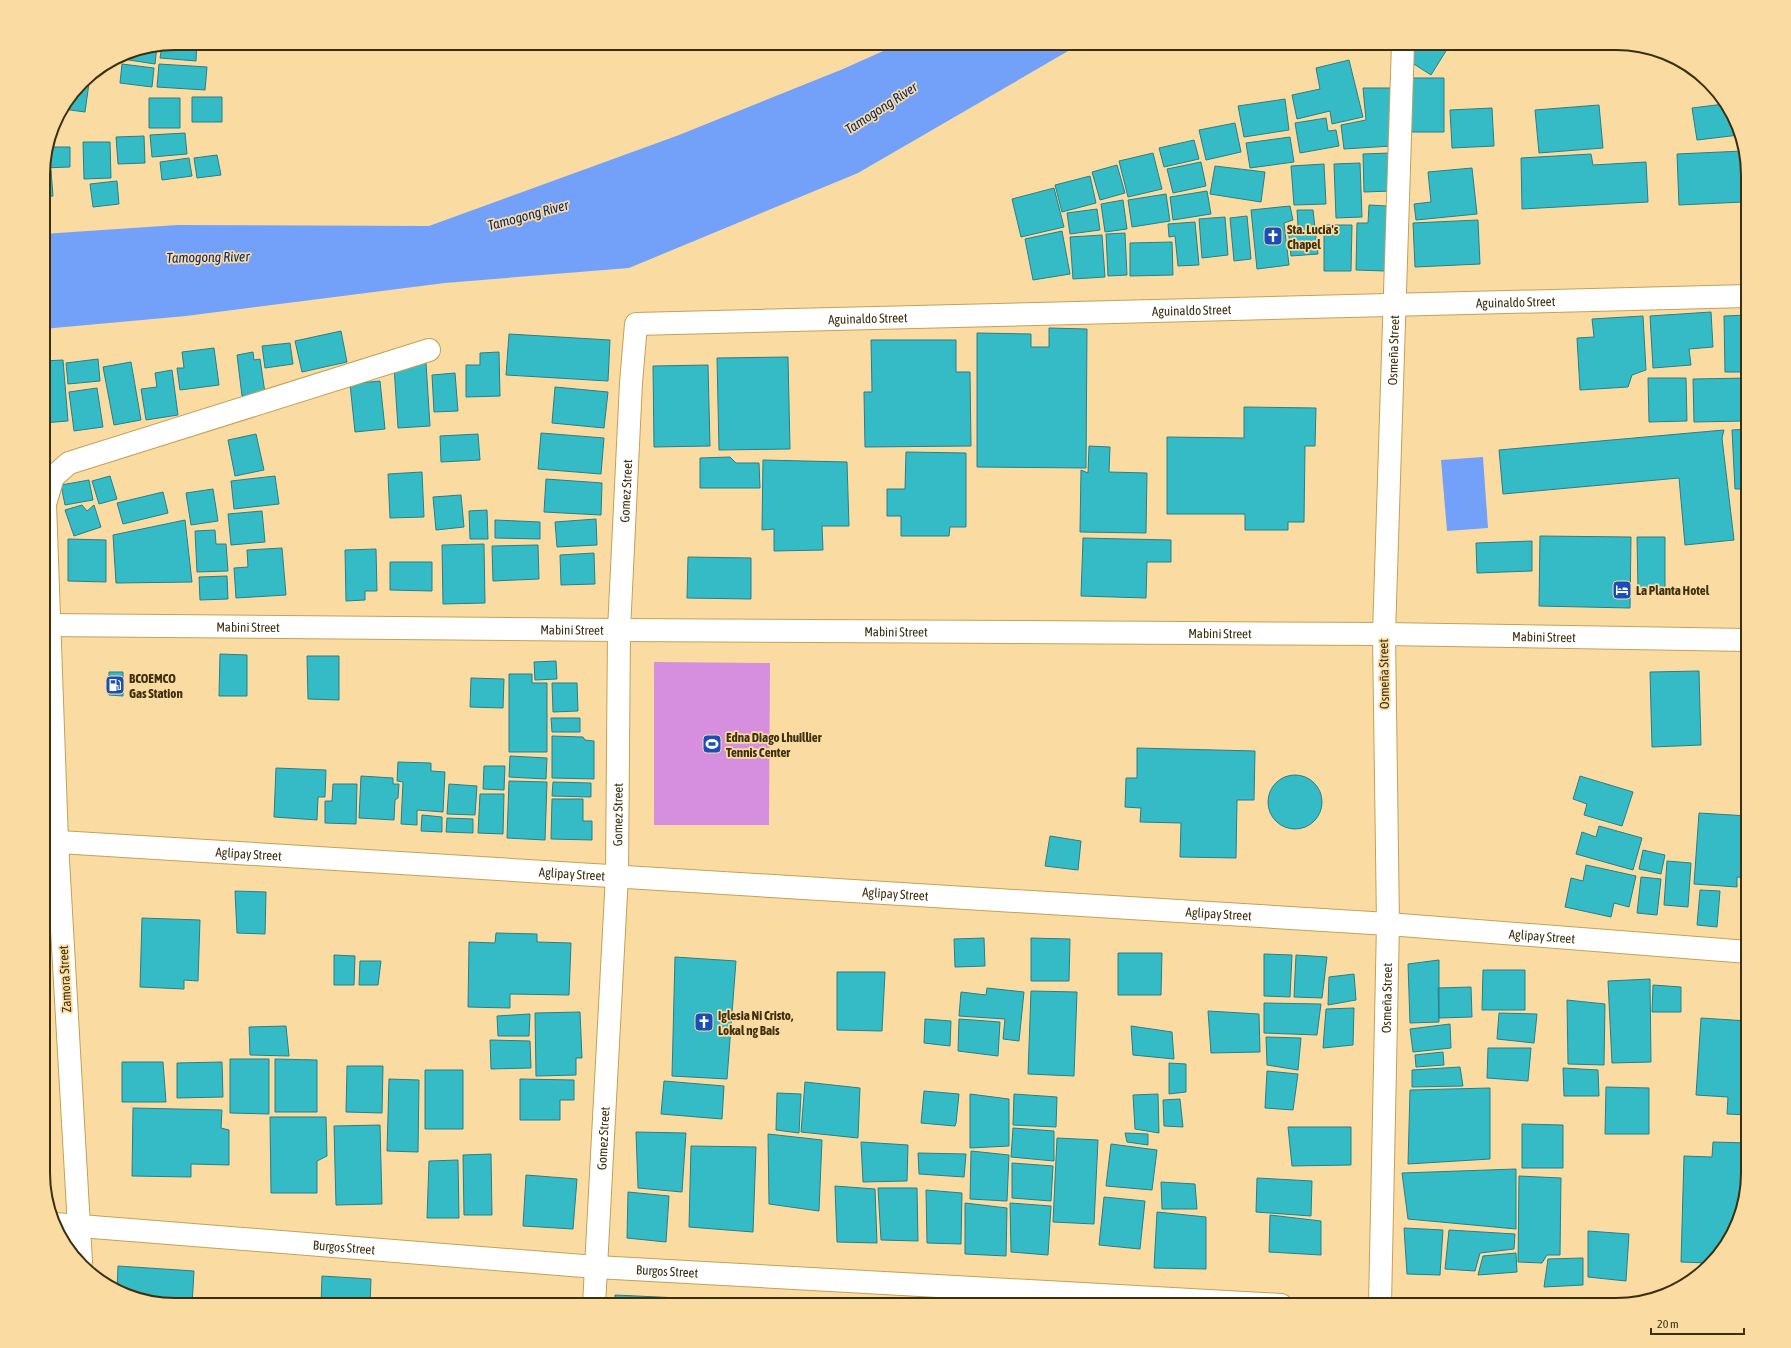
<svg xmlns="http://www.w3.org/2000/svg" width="1791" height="1348" font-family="'Asap Condensed',sans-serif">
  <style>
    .green { fill: #d58fde }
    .water { fill: #73a1fa }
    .building { fill: #35bbc6; stroke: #297f86 }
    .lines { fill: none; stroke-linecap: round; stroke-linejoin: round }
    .minor-casing { stroke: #c4a058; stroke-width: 24 }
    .tertiary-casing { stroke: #c4a058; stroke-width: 24 }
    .minor { stroke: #fff; stroke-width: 22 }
    .tertiary { stroke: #fff; stroke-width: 22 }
    .labels { text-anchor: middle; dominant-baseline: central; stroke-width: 3.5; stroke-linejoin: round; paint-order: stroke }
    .poi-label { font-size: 13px; font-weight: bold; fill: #3d2e0f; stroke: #fadca3; text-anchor: start }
    .street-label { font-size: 13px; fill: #3d2e0f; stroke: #fadca3 }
    .water-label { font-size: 14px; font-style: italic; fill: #062874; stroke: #fadca3 }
    .rim { fill: none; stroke: #3d2e0f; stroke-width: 2 }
  </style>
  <rect width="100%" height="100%" fill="#fadca3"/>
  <path class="green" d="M654 662 770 663 769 825H654Z"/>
  <path class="water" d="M901 43H1082L858 173 629 268 445 283 186 316 43 329V234L177 225 429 226 679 135 843 69Z
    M1483 457 1488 528 1447 531 1441 460Z"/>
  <path class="building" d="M175 43H197L196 61 160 58 162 46Z
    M1416 43H1451L1431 75 1406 59Z
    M157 46 155 64 116 58 125 53Z
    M1349 60 1363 117 1332 124 1330 111 1297 119 1292 95 1320 89 1316 68Z
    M122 64 154 68 152 87 120 83Z
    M159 64 207 67 205 90 157 87Z
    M90 76 85 112 63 109 82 81Z
    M1405 78H1444V132H1405Z
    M1363 88H1392V146L1344 149 1341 125 1366 120Z
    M192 97H222V122H192Z
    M149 98H180V128H149Z
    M1285 99 1289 130 1244 137 1238 106Z
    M1724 104 1734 116 1739 135 1697 140 1692 108Z
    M1599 105 1603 148 1539 153 1535 110Z
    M1492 108 1494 146 1452 148 1450 110Z
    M1326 118 1328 131 1336 130 1339 146 1300 153 1295 123Z
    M1235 123 1241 152 1206 160 1199 130Z
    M185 133 187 154 152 157 150 135Z
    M144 136 145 163 118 164 116 137Z
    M1290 137 1294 162 1250 168 1246 143Z
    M1194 140 1199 159 1164 167 1159 148Z
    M83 142H110L111 178 84 179Z
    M48 147H70V167L43 168Z
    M1743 151 1748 175H1742L1743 202 1679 205 1677 154Z
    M1153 153 1162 189 1128 197 1119 161Z
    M1390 153 1392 191 1364 192 1363 154Z
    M1591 154 1593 165 1646 162 1648 202 1522 209 1521 158Z
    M217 155 221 175 197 178 194 158Z
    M189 158 192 176 162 180 160 162Z
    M1201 162 1206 186 1173 193 1167 169Z
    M1360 163 1362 217 1336 218 1334 164Z
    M1324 164 1326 204 1294 205 1291 166Z
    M1117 165 1125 193 1100 200 1092 172Z
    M1215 166 1265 172 1261 202 1210 194Z
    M1472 168 1477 214 1416 220 1414 204 1431 202 1428 172Z
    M51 170 53 196 43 197V171Z
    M1090 176 1096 203 1062 212 1055 185Z
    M117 181 119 204 93 207 90 184Z
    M1054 188 1064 227 1021 237 1012 199Z
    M1207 191 1211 214 1173 220 1170 197Z
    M1166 194 1170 221 1132 227 1128 200Z
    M1123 200 1127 229 1105 232 1101 204Z
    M1369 205 1387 206 1385 271 1356 270 1357 223H1368Z
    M1290 206 1293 220 1284 223 1289 265 1257 269 1251 210Z
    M1097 209 1100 230 1070 234 1067 213Z
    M1297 210H1313L1318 254 1291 256 1288 227 1298 226Z
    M1247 216 1251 259 1234 261 1230 218Z
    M1225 217 1228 255 1202 258 1199 219Z
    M1478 220 1480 264 1415 267 1413 223Z
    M1195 222 1199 265 1178 266 1175 236 1169 237 1168 224Z
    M1324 225H1352L1351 271H1324Z
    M1062 231 1070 274 1033 280 1025 239Z
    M1125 233 1127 275 1108 276 1106 234Z
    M1102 235 1105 277 1073 279 1070 237Z
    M1172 242 1173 275 1130 276V243Z
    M1711 312 1713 347 1689 349 1691 365 1653 368 1650 316Z
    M1748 315V372H1725L1724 316Z
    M1643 316 1646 370 1632 375 1628 387 1580 390 1577 338 1594 337 1592 319Z
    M1049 328 1087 329 1086 468 977 467V333L1031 334V347H1049Z
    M341 331 347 362 302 372 295 341Z
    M509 334 610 340 608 381 506 375Z
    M871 340H956V372H970L971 446 865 447 864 392H872Z
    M290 343 293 364 265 368 262 346Z
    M214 348 219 385 180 390 177 368H184L182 352Z
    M253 352 254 360 260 359 265 393 242 396 237 355Z
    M499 352 500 396 466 397V365H480V353Z
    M788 357 790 449 719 450 717 358Z
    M98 359 100 381 68 384 66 363Z
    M63 360 68 421 43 423V361Z
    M131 362 141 420 114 425 103 367Z
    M426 363 430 426 398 428 394 366Z
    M708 365 710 446 654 447 653 366Z
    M172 370 178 415 146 420 141 389 157 387 155 373Z
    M455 373 458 411 434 412 432 375Z
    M1648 378H1686L1687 421 1649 422Z
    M1748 378V409H1745V421L1694 422 1693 379Z
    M380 381 385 429 355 432 350 384Z
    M555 387 608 392 604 428 552 423Z
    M97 388 103 427 74 431 69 392Z
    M1244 407 1316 408 1315 446H1305L1304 522H1288V530H1245V514H1167V437L1244 438Z
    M1748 429V489H1735L1732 430Z
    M1724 430 1722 438 1734 540 1685 545 1679 478 1503 494 1499 450Z
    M541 433 604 438 601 474 538 469Z
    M256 434 264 470 235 476 228 440Z
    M478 434 480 460 441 462 440 436Z
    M1089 446 1110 447 1109 472 1147 473 1146 533 1080 532 1081 470 1088 473Z
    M906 452 966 453V527H950L949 536H901V516H887V489H905Z
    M730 457 736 463H759L760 488H700V458Z
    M763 460 847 462 849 526H822L823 550 774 551V529L762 530Z
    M422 472 424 517 390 518 388 474Z
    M110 476 117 499 99 504 92 481Z
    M275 476 279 504 234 509 231 481Z
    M546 479 602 483 601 515 544 512Z
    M89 480 93 500 65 505 61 485Z
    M213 489 218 521 191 525 186 493Z
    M163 492 168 513 123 524 117 503Z
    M461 495 464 527 436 530 433 497Z
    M82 505 87 511 94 505 101 527 74 536 65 510Z
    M487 510 488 539H470L469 511Z
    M262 511 265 542 231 545 228 514Z
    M596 519 597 545 557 547 555 522Z
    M185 520 192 582 116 583 113 535Z
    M495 520 540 522V539L495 538Z
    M215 530 216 544H226L228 571 197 572 195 531Z
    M1540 536 1631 537 1630 608 1539 606Z
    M1637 537H1665V592H1638Z
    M1083 538 1171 540V562H1147L1146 598 1081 596Z
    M68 539 106 540V582L68 581Z
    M1532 541V571L1477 573 1476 543Z
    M484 544 485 603 443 604 442 545Z
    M538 545 539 579 493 581 492 546Z
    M282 548 286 595 236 598 234 568 248 567 247 550Z
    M376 549 377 591H365V600L346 601 345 550Z
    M594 553 595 584 561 585 560 555Z
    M688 557 751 558V599L687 598Z
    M390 562H432V591L390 590Z
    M227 576 228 599 200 600 199 577Z
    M220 654 247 655V696H219Z
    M307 656H339V700L308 699Z
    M556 661 557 679 535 680 534 662Z
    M1699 671 1701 745 1652 747 1650 672Z
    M109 672H123V696L109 695Z
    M509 674H532V683H547V752H509Z
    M471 678 504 679 503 708 470 707Z
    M552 683H577L578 711 553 712Z
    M551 718H580V732H552Z
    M552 736 583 737 585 740 594 741V779L552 778Z
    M1137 748 1255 751 1254 800H1237L1236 858 1180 857 1181 823 1140 822 1141 808 1125 807 1126 778H1137Z
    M510 756 547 758 546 779 509 777Z
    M398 762 431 763V771L445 772 443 812 417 810V825L401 824 403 782 397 781Z
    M484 766H505L504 790 483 789Z
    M276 768 326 770 325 797H318L317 820 274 817Z
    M1268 802a27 27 0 1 1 54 0a27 27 0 1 1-54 0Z
    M361 776 393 778V784H399L398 798 395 800 394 820 359 818Z
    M1580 776 1633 792 1622 826 1584 815 1587 804 1573 799Z
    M509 781 547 782 545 840 507 838Z
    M553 782 591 783V797L552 796Z
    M333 784H357L356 824 325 823V801H332Z
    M449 784 477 786 475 815 447 814Z
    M480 794H504L503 834 478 833Z
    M552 799H583V821H592V840L551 839Z
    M1699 813 1748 816V878L1737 877V887L1694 884Z
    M422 815 442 817V832L421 831Z
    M447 818 473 819V833L446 832Z
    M1599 826 1642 838 1633 870 1576 854 1582 832 1596 837Z
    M1050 836 1081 841 1078 870 1045 866Z
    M1643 850 1665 855 1661 874 1639 869Z
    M1667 861 1691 863 1688 907 1664 905Z
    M1586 865 1636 876 1629 907 1614 903 1611 917 1565 907 1571 878 1583 881Z
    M1641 877 1661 879 1657 915 1637 913Z
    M1700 890 1720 891 1717 927 1697 925Z
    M235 891 266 892 265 934 237 933Z
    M142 918 200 920 198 981 184 980V989L140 987Z
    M496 933 537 934V942L571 943 569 995 510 994V1008L468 1007 469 942 495 943Z
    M984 938 985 966 955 967 954 939Z
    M1031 938 1070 939 1069 981H1031Z
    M1118 953H1162L1161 995H1118Z
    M1264 954 1292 955 1290 997 1264 996Z
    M334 955 355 956 354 985H334Z
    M1296 955 1327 957 1322 998 1294 997Z
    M675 957 736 961 727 1079 672 1076Z
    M1439 960V1022L1410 1023 1408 964Z
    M360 961H381L378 985H359Z
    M1483 970H1525V1010H1482Z
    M837 972H885L882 1031 837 1030Z
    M1354 974 1356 1000 1328 1005 1329 977Z
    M1650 979 1651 1062 1612 1063 1608 981Z
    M1653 985 1681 987V1012H1652Z
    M1471 987 1472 1017 1439 1018 1438 988Z
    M987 988 1024 992 1019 1041 1003 1039 1005 1019 959 1016 961 992 986 995Z
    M1031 991 1077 992 1074 1076 1028 1074Z
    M1567 1000 1605 1004 1604 1065 1568 1064Z
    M1264 1003 1321 1004 1317 1035 1264 1033Z
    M1354 1008 1353 1045 1323 1048 1326 1009Z
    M1208 1011 1259 1014 1260 1052 1211 1053Z
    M580 1012 582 1058H576V1075L536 1076 535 1013Z
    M1499 1013 1537 1014 1534 1043 1497 1039Z
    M530 1014 529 1036H498L497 1016Z
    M1701 1018 1748 1021V1115L1727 1114 1728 1097 1696 1095Z
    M925 1019 951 1021 950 1046 924 1043Z
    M959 1019 1000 1022 998 1056 958 1051Z
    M1450 1024 1451 1048 1413 1052 1410 1029Z
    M286 1026 289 1056 250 1055 249 1027Z
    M1131 1026 1172 1032 1174 1059 1133 1055Z
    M1266 1037 1301 1038 1298 1070 1267 1065Z
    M490 1040 530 1041 531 1068 491 1069Z
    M1488 1048H1531L1528 1081 1487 1078Z
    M1443 1052 1444 1065 1416 1067 1415 1055Z
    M230 1059H269V1114L230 1113Z
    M275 1059 317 1060V1112H275Z
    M122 1062H163L166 1102H122Z
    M222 1062 223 1097 177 1098V1063Z
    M1169 1063 1186 1064V1092L1169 1094Z
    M347 1066H383L382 1113 346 1112Z
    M1460 1067 1463 1086 1412 1087V1070Z
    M1563 1068 1598 1070 1599 1096H1564Z
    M425 1070H463V1129H425Z
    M1267 1071 1298 1074 1293 1110 1265 1108Z
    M389 1079 419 1080 418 1152 387 1151Z
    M520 1079 574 1080V1100H560V1120H520Z
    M664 1081 724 1086 722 1119 661 1114Z
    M805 1082 860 1088 858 1138 801 1132Z
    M1606 1087 1649 1088V1134H1605Z
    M1490 1088V1159L1408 1164 1410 1090Z
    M924 1091 959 1094 956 1123 955 1126 921 1123Z
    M777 1093 801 1094 799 1133 776 1130Z
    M970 1094 1009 1099V1146L970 1148Z
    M1014 1094 1057 1097 1056 1127 1013 1125Z
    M1158 1094 1159 1133 1135 1129 1133 1095Z
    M1180 1099 1183 1127 1164 1126 1163 1100Z
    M133 1108 222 1110 221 1128 229 1130V1165L191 1164V1177L132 1176Z
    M270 1117H326L327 1156 317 1161V1193H271Z
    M1522 1124 1563 1125V1168H1522Z
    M380 1125 382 1204 336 1205 334 1126Z
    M1288 1127H1351V1165L1292 1166Z
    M1013 1128 1054 1131V1161L1011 1157Z
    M636 1132 686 1133 682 1192 638 1188Z
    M1125 1133 1148 1134V1145L1127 1142Z
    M768 1134 822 1140 819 1211 769 1204Z
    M1057 1138 1098 1140 1094 1224 1053 1222Z
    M861 1142 908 1145 907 1181 863 1182Z
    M1713 1142 1748 1143V1173L1741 1216 1721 1254 1709 1263 1681 1262 1684 1156 1712 1157Z
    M1111 1144 1157 1150 1152 1190 1106 1186Z
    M691 1146 756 1147 753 1232 689 1227Z
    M971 1151 1009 1155 1007 1201 970 1199Z
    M918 1153 966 1154 964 1177 919 1174Z
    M491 1154 492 1215H464L463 1155Z
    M458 1160 459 1218H427L429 1161Z
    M1012 1163 1053 1166 1051 1201 1012 1198Z
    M1516 1169V1229L1408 1219 1402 1173Z
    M526 1175 577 1179 573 1229 523 1226Z
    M1519 1176 1561 1178 1560 1255H1547L1542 1263 1518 1262Z
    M1257 1178 1312 1181 1311 1216 1256 1212Z
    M1161 1182 1195 1184 1197 1209H1162Z
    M835 1186 875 1189 877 1243 837 1242Z
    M878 1188H917L918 1241 881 1240Z
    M926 1190 962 1193 961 1244 927 1243Z
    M628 1192 669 1196 666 1242 627 1238Z
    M1104 1197 1145 1201 1140 1249 1099 1245Z
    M965 1203 1007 1208 1006 1256 965 1254Z
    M1010 1203 1051 1206 1048 1255 1011 1252Z
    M1157 1212 1206 1217V1269L1154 1268Z
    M1270 1215 1321 1221V1255L1269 1252Z
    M1404 1228 1443 1230 1440 1275 1407 1274Z
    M1449 1230 1515 1234 1514 1249 1480 1253 1475 1271 1445 1269Z
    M1588 1231 1629 1234 1626 1281 1588 1277Z
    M1516 1253 1517 1272 1478 1275 1483 1256Z
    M1583 1258V1285L1544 1287 1548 1259Z
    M118 1266 194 1271 192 1305H175L132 1298 117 1290Z
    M322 1276 371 1279 370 1305H321Z
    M615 1295 680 1298V1305H615Z"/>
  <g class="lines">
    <defs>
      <g id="minor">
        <path id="s1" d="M43 841 1388 924 1748 952"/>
        <path id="s2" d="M55 1224 596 1267 1281 1305"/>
        <path d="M81 1262 57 842 45 504 53 477 69 463 429 350"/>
        <path id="s3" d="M594 1305 617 875 619 630 631 383 636 324 1748 296"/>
        <path id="s4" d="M1380 1305 1388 924 1384 634 1403 43"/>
      </g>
      <g id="tertiary">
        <path id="s5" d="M43 625 619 630 1384 634 1748 640"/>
      </g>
    </defs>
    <use href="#minor" class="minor-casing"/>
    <use href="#tertiary" class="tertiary-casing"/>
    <use href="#minor" class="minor"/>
    <use href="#tertiary" class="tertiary"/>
  </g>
  <defs>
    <symbol id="church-square" viewBox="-11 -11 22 22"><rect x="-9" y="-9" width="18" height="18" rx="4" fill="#1b4dba" stroke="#fadca3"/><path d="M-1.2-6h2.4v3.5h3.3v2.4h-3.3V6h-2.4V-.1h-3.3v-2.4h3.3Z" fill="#fff"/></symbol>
    <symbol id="hotel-square" viewBox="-11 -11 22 22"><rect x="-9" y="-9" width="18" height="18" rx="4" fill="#1b4dba" stroke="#fadca3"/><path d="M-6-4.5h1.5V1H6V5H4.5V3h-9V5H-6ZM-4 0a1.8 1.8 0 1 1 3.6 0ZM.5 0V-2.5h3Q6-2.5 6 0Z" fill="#fff"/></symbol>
    <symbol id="fuel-square" viewBox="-11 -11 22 22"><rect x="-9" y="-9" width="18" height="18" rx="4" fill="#1b4dba" stroke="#fadca3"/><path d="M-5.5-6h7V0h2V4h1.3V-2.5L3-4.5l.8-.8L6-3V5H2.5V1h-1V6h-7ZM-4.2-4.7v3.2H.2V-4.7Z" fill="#fff"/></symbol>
    <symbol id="stadium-square" viewBox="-11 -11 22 22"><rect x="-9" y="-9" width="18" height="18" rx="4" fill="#1b4dba" stroke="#fadca3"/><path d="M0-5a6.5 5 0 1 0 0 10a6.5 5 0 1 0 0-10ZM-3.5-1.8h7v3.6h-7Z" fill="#fff"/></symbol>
  </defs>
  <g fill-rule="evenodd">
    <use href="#church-square" x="1262" y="225" width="22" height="22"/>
    <use href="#hotel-square" x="1611" y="579" width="22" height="22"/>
    <use href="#fuel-square" x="104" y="674" width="22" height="22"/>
    <use href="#stadium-square" x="701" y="733" width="22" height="22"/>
    <use href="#church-square" x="693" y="1011" width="22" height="22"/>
  </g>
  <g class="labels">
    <g class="poi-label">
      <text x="1287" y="229">Sta. Lucia's<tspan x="1287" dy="15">Chapel</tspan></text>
      <text x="1636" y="590">La Planta Hotel</text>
      <text x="129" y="678">BCOEMCO<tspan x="129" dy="15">Gas Station</tspan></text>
      <text x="726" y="737">Edna Diago Lhuillier<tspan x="726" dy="15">Tennis Center</tspan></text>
      <text x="718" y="1015">Iglesia Ni Cristo,<tspan x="718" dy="15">Lokal ng Bais</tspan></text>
    </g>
    <g class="street-label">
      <text stroke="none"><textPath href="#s3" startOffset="1862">Aguinaldo Street</textPath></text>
      <text stroke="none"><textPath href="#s3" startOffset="1538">Aguinaldo Street</textPath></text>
      <text stroke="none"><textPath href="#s3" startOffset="1214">Aguinaldo Street</textPath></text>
      <text stroke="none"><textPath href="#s4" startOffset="955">Osmeña Street</textPath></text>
      <text stroke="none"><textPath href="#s3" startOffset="815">Gomez Street</textPath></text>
      <text stroke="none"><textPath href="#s5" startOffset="205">Mabini Street</textPath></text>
      <text stroke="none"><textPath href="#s5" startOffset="529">Mabini Street</textPath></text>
      <text stroke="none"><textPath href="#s5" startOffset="853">Mabini Street</textPath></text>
      <text stroke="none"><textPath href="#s5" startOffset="1177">Mabini Street</textPath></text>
      <text stroke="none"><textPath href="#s5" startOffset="1501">Mabini Street</textPath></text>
      <text transform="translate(1384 674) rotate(-91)">Osmeña Street</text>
      <text stroke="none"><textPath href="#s3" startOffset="491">Gomez Street</textPath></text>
      <text stroke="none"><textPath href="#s1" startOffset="206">Aglipay Street</textPath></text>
      <text stroke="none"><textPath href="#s1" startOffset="530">Aglipay Street</textPath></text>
      <text stroke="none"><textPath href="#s1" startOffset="854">Aglipay Street</textPath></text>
      <text stroke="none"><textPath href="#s1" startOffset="1178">Aglipay Street</textPath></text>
      <text stroke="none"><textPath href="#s1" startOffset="1502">Aglipay Street</textPath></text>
      <text transform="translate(65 979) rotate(-93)">Zamora Street</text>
      <text stroke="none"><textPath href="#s4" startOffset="307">Osmeña Street</textPath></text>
      <text stroke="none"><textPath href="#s3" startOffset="167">Gomez Street</textPath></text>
      <text stroke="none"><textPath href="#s2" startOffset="290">Burgos Street</textPath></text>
      <text stroke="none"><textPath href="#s2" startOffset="614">Burgos Street</textPath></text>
    </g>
    <g class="water-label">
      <text transform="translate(881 108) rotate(-33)">Tamogong River</text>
      <text transform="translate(528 215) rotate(-15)">Tamogong River</text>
      <text transform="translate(208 257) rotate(-1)">Tamogong River</text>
    </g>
  </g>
  <path d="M0 0H1791V1348H0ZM175 50H1616A125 125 0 0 1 1741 175V1173A125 125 0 0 1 1616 1298H175A125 125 0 0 1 50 1173V175A125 125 0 0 1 175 50Z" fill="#fadca3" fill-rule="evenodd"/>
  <path class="rim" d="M175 50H1616A125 125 0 0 1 1741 175V1173A125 125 0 0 1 1616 1298H175A125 125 0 0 1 50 1173V175A125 125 0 0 1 175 50Z"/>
  <path d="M1651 1328v6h93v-6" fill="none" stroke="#3d2e0f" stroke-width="2"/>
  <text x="1657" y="1328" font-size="12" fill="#3d2e0f" stroke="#fadca3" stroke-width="3" paint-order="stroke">20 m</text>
</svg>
